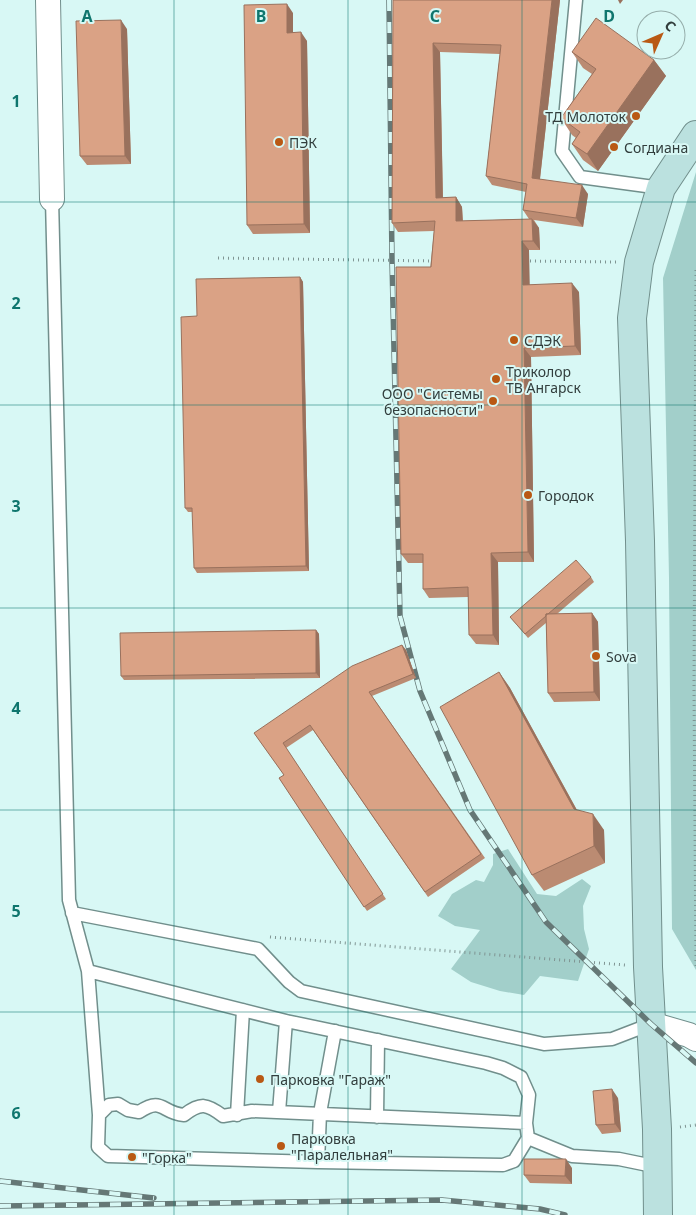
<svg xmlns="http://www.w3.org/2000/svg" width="696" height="1215" font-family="'Noto Sans',sans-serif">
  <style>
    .green { fill: #a2cfca }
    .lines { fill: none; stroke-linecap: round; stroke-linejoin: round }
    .lane-casing { stroke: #718f8c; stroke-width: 15 }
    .street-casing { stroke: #718f8c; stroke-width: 26 }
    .secondary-casing { stroke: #718f8c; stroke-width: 30 }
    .path { stroke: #7f9492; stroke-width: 3; stroke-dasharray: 1 4; stroke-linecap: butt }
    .lane { stroke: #fff; stroke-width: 12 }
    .street { stroke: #fff; stroke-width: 24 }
    .secondary { stroke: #bbe1df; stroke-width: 28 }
    .rail-casing { stroke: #657876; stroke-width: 5.5 }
    .rail { stroke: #d8f8f5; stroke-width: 4; stroke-dasharray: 11; stroke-linecap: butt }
    .wall { fill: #bb8b72; fill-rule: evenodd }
    .shaded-wall { fill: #99715d }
    .building { fill: #daa285; stroke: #99715d }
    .grid { fill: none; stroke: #0f766e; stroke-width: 1; stroke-opacity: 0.55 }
    .poi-dot { fill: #b95914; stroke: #d8f8f5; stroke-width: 2 }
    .labels { text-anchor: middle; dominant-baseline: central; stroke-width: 4; stroke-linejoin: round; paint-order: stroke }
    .poi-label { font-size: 14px; fill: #323e3d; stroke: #d8f8f5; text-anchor: start }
    .grid-label { font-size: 16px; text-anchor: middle; font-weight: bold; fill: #0f766e; stroke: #d8f8f5; stroke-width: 4; stroke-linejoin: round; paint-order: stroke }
  </style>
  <rect width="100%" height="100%" fill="#d8f8f5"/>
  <path class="green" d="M696 172V970L672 929 669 577 663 278Z
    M508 849 537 894 556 896 582 879 591 886 583 906 584 929 589 949 578 981 540 976 524 995 500 991 471 982 451 969 480 930 455 926 438 916 452 894 476 880 484 882 493 865V854Z"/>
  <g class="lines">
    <defs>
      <path id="lane" d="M576 0 562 151 580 177 661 188
        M52 199 69 900 88 971
        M72 913 258 949 289 982 301 991 544 1044 612 1039 651 1024
        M88 971 286 1021 486 1063 503 1068 521 1077 529 1095 526 1123 528 1138 514 1161 503 1165 318 1162 108 1156 98 1147 99 1115Z
        M279 1112 286 1021
        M99 1115 109 1105 118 1104 128 1110 139 1112C163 1096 161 1113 184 1115 201 1102 207 1104 223 1116L252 1111 526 1123
        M237 1115 243 1010
        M377 1117 378 1040
        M528 1138 572 1156 619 1159 658 1167
        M318 1162 320 1113 335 1031"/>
      <path id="street" d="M48 0 52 199
        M651 1024 689 1035 696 1039"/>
      <path id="secondary" d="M658 1215 657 1129 648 967 640 541 632 318 639 262 661 188 696 135"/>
    </defs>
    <use href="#lane" class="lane-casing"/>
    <use href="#street" class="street-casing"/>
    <use href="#secondary" class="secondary-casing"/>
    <path class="path" d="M218 258 434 261
      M525 261 616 262
      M270 937 625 965
      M696 966 694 689 696 269
      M680 1127 696 1125"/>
    <use href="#lane" class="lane"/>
    <use href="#street" class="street"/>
    <use href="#secondary" class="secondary"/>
    <defs>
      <path id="rail" d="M389 0 392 261 400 616 420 691 470 810 546 922 651 1024 696 1063
        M0 1181 154 1198
        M0 1206 442 1200 540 1209 565 1215"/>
    </defs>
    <use href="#rail" class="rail-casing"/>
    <use href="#rail" class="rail"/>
  </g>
  <path class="wall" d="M393 0H560L540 179 588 194 583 227 534 220 539 228 540 250H529V285L579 292 581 355 531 357 534 562H498L499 645 476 644 469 635 468 597 429 598 423 589V563H408L401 554 434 231 398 232 392 223ZM440 52 500 54 486 176 492 185 526 192 523 210 529 219 463 221 462 207 456 197 443 198Z
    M293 13V32L307 41 310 233 253 234 247 225Z
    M127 29 131 164 87 165 80 156Z
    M572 52 654 60 666 76 598 171 583 160 572 144 576 138 572 135 561 118 592 74 583 68Z
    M300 277 303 282 309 571 197 573 194 568 193 512H188L185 508 197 316Z
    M591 577 594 582 557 614 592 613 598 622 600 701 554 702 548 693 546 623 528 638 510 617Z
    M316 630 319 634 320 678 124 680 121 676Z
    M402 645 406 650 416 678 372 696 485 858 428 897 313 730 286 748 386 899 367 911 279 778 284 775 254 733Z
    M499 672 510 688 577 810 604 830 605 863 544 891 532 875Z
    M618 1098 621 1132 602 1134 596 1125Z
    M572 1168V1184L530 1183 524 1175Z"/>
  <path class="shaded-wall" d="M552 0H560L539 187 532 178Z
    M618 0H623L620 4Z
    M287 4 293 13V41L287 33Z
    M121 20 127 29 131 164 125 156Z
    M301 32 307 41 310 233 304 224Z
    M433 43 440 52 443 207 436 198Z
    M654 60 666 76 598 171 587 154Z
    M582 185 588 194 583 227 576 218Z
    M456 197 462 207 463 230 456 221Z
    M532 219 539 228 540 250 533 241Z
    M522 241 529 250 530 295 523 285Z
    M300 277 303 282 309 571 306 566Z
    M572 283 579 292 581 355 575 346Z
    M524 348 531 357 534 562 528 552Z
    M491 553 498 562 499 645 493 635Z
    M592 613 598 622 600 701 594 692Z
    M316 630 319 634 320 678 316 673Z
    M402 645 406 650 416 678 413 674Z
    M499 672 510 688 585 825 574 809Z
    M593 814 604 830 605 863 594 846Z
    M612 1089 618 1098 621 1132 615 1124Z
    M566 1159 572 1168V1184L565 1176Z"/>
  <path class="building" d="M393 0H552L532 178 582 185 576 218 523 210 527 184 486 176 501 45 433 43 436 198 456 197V221L532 219 533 241H522L523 285 572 283 575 346 524 348 528 552 491 553 493 635H469L468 587 423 589V554H401L396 267H431L435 221 392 223Z
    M287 4V33L301 32 304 224 247 225 244 5Z
    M596 18 654 60 587 154 572 144 580 132 561 118 596 69 572 52Z
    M121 20 125 156H80L76 21Z
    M300 277 306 566 194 568 192 508H185L181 317 197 316 196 279Z
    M576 560 591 577 548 614H546V616L525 634 510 617Z
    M592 613 594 692 548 693 546 614Z
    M316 630V673L121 676 120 633Z
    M402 645 413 674 369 692 481 854 425 892 310 725 283 743 383 894 364 907 279 778 284 775 254 733 352 666Z
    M499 672 574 809 593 814 594 846 532 875 440 707Z
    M612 1089 615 1124 596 1125 593 1091Z
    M524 1159H566L565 1176 524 1175Z"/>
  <path class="grid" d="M174 0V1215M348 0V1215M522 0V1215M0 202H696M0 405H696M0 608H696M0 810H696M0 1012H696"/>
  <g class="poi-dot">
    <circle cx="636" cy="116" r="5"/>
    <circle cx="279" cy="142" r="5"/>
    <circle cx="614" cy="147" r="5"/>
    <circle cx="514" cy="340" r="5"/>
    <circle cx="496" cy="379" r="5"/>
    <circle cx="493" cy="401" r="5"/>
    <circle cx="528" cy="495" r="5"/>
    <circle cx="596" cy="656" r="5"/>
    <circle cx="260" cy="1079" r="5"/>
    <circle cx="281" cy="1146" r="5"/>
    <circle cx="132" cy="1157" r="5"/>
  </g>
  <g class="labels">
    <g class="poi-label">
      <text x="626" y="116" text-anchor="end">ТД Молоток</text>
      <text x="289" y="142">ПЭК</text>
      <text x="624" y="147">Согдиана</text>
      <text x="524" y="340">СДЭК</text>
      <text x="506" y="371">Триколор<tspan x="506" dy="16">ТВ Ангарск</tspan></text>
      <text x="483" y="393" text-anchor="end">ООО "Системы<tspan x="483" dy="16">безопасности"</tspan></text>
      <text x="538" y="495">Городок</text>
      <text x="606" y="656">Sova</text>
      <text x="270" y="1079">Парковка "Гараж"</text>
      <text x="291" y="1138">Парковка<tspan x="291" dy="16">"Паралельная"</tspan></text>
      <text x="142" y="1157">"Горка"</text>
    </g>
  </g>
  <g class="grid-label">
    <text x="87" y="22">A</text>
    <text x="261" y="22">B</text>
    <text x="435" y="22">C</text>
    <text x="609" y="22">D</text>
    <text x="16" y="107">1</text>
    <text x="16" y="309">2</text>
    <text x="16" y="512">3</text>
    <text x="16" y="714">4</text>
    <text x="16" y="917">5</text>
    <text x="16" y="1119">6</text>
  </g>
  <g transform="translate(661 35) rotate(45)"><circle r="24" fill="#d8f8f5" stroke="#96aeab"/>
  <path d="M0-4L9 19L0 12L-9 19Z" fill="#b95914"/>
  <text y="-8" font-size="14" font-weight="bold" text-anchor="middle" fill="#323e3d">С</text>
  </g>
</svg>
